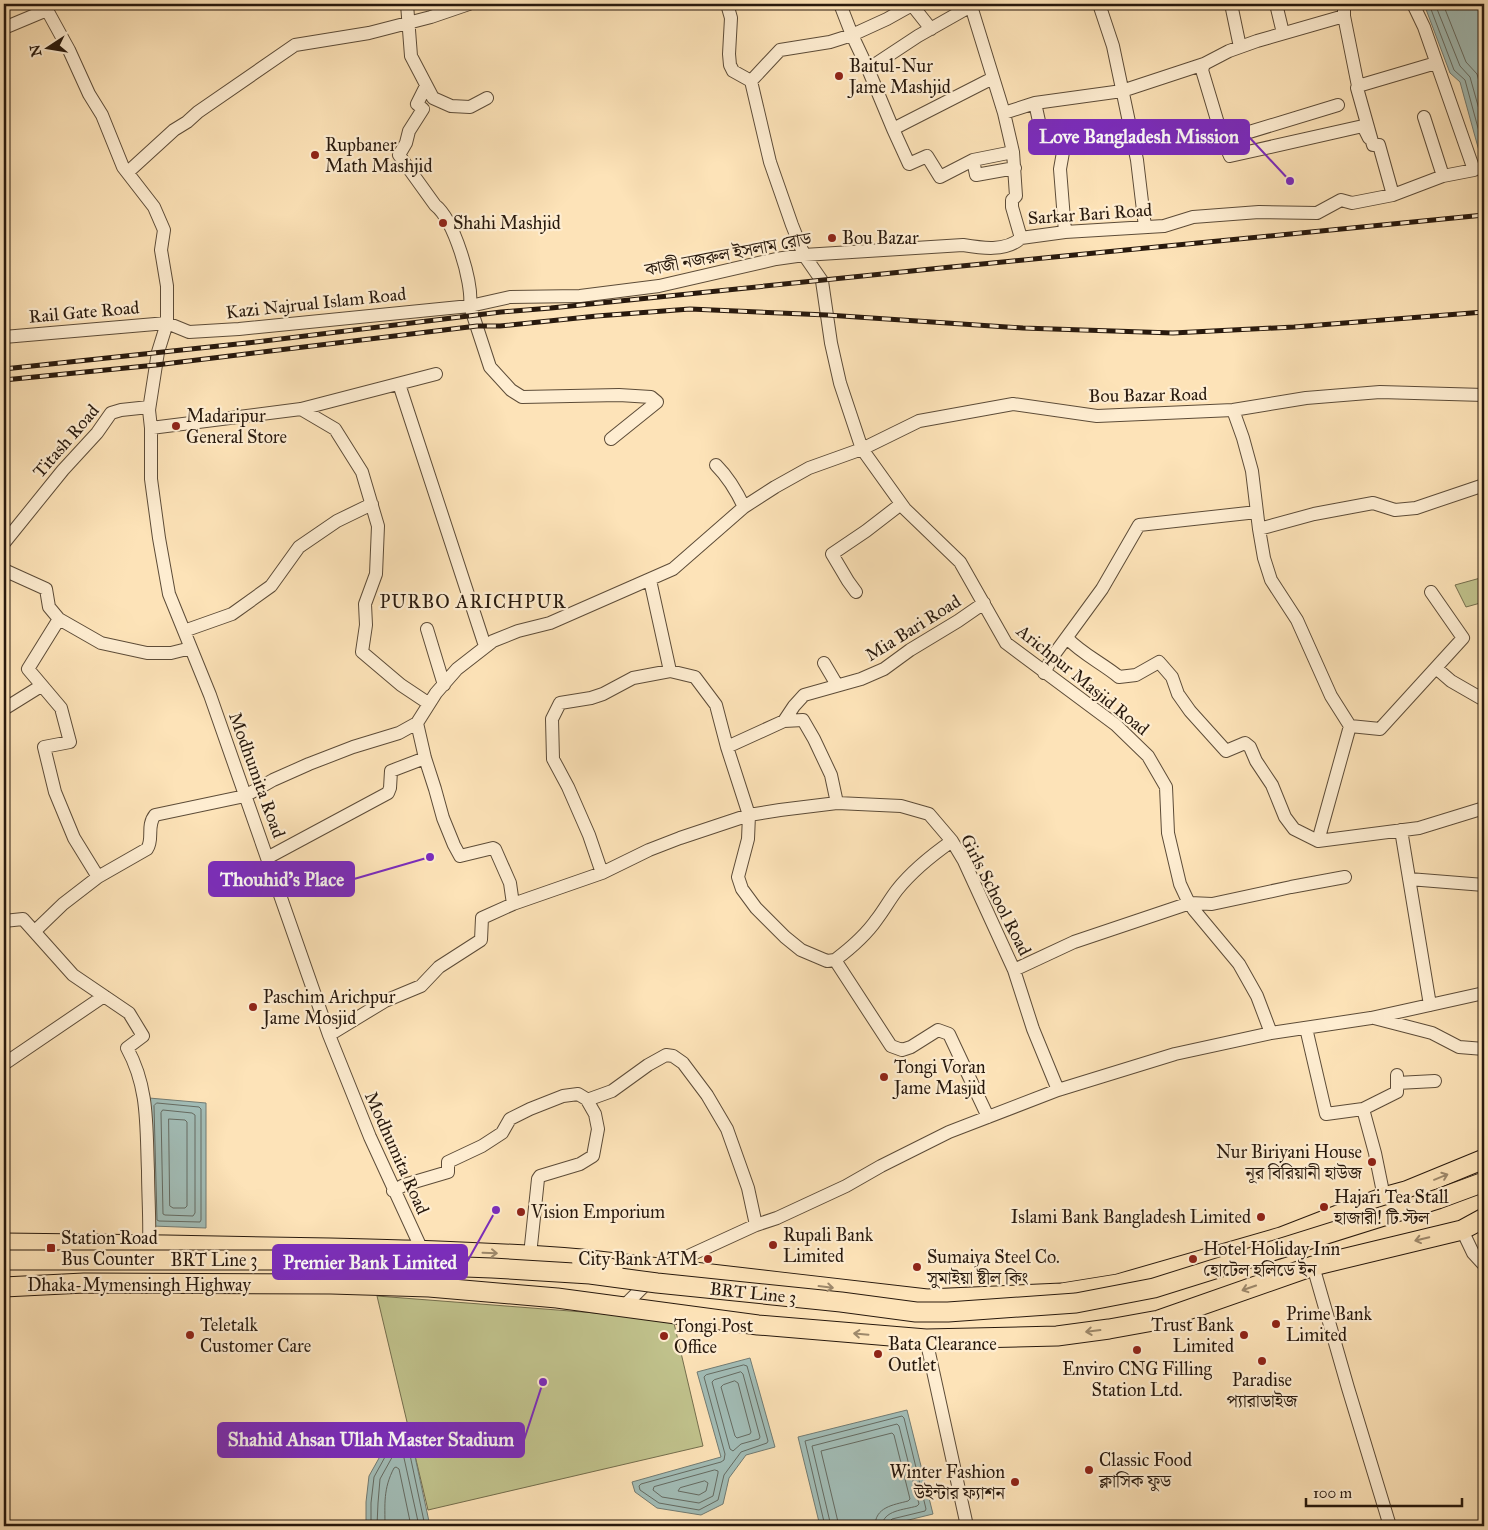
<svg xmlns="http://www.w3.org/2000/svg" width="1488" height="1530" font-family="'IM FELL Great Primer','Noto Serif Bengali',serif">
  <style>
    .green { fill: #c1c38d; stroke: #746e4d }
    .water { fill: #a2bdb7; stroke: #717b73 }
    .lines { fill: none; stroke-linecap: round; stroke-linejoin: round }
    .shore { stroke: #656b62; stroke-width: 1 }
    .minor-casing { stroke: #5d4c38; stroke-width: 14 }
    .highway-casing { stroke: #28190d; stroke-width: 21 }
    .minor { stroke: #feedd1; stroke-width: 12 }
    .highway { stroke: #fde3b8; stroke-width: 19 }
    .rail-casing { stroke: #28190d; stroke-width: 5 }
    .rail { stroke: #feedd1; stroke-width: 3; stroke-dasharray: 9; stroke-linecap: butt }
    .highway-bridge-casing { stroke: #28190d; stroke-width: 21; stroke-linecap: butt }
    .highway-bridge { stroke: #fde3b8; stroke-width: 19 }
    .oneway { stroke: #9d886b }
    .poi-dot { fill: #8f2418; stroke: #feedd1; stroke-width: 2 }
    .labels { text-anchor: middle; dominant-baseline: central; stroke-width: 4.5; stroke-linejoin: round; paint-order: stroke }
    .poi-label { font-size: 18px; fill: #28190d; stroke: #feedd1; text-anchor: start }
    .street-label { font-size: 18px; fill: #28190d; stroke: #feedd1 }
    .neighbourhood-label { font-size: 19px; letter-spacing: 1px; fill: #28190d; stroke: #feedd1 }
    .leader { fill: none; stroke: #7b2cbf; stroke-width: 2 }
    .callout-dot { fill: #7b2cbf; stroke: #feedd1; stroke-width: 2 }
    .callout { fill: #7b2cbf; stroke: #7b2cbf; stroke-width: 2 }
    .callout-label { font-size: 19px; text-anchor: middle; font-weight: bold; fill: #fff }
  </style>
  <rect width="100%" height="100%" fill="#fde3b8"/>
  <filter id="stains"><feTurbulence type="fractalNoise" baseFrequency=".004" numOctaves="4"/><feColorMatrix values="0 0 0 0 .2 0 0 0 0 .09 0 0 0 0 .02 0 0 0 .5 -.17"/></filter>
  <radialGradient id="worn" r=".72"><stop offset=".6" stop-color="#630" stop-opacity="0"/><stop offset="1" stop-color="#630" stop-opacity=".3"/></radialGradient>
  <path class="green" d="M1484 577V602L1466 607 1455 585Z
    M377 1296 673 1319 703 1446 428 1510Z"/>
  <path class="water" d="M1424 4H1484V169L1460 82 1450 73Z
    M149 1098 206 1103V1228L152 1226Z
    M750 1358 775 1447 746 1455 729 1478 723 1504 701 1515 657 1508 635 1492 632 1482 721 1457 697 1372Z
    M907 1410 933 1514 884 1526H820L798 1437Z
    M401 1437 414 1452 430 1526H366V1502L369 1476 388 1442Z"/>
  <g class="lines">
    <path class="shore" d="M1429 4 1454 70 1465 80 1484 150
      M1435 4 1460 66 1470 77 1484 127
      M1443 4 1466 62 1477 74 1484 99
      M157 1103 199 1107 201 1109V1220L200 1222 159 1221 157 1220 154 1106Z
      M163 1110 192 1113 195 1115V1213L193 1216 165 1215 163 1214 161 1113Z
      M169 1119 185 1120 187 1122V1206L185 1208H173L170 1206Z
      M744 1365 747 1366 768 1441 767 1443 741 1452 724 1475 718 1500 699 1510 659 1503 640 1490 639 1486 641 1484 721 1462 724 1460 725 1454 704 1377 706 1375Z
      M741 1372 743 1374 760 1437 759 1439 741 1444 733 1451 730 1449 712 1382 714 1380Z
      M735 1381 738 1383 751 1432 750 1434 737 1438 735 1436 721 1387 723 1385Z
      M715 1470 718 1471V1473L713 1496 699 1503 662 1497 653 1490 654 1487Z
      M705 1481 708 1483 706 1491 699 1495 678 1491 680 1488Z
      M371 1526V1503L374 1477 391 1446 399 1443 410 1455 425 1526
      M377 1526 378 1503 380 1479 395 1452 397 1451 404 1458 419 1526
      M385 1526C385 1504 383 1489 394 1468L396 1467 399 1469 411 1526
      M825 1526 805 1441 902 1416 904 1418 926 1509 925 1511 892 1519 889 1522 888 1526
      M831 1526 812 1446 897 1424 899 1426 919 1504 917 1506C904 1510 883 1510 882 1526
      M839 1526 821 1451 892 1433 894 1435 910 1499 908 1501C893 1505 875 1507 875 1526"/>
    <defs>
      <path id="minor" d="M407 4 411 56 433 98 451 106 470 107 487 98
        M727 4 731 18 729 54 730 65 733 71 751 81
        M840 4 852 35 887 19 912 5 931 29
        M976 4 971 6 1004 113 1013 152 1016 196 1012 200V207L1021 238
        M1099 4 1113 46 1137 160 1145 227
        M1231 4 1240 47
        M1276 4 1283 33
        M1344 4V16L1358 86 1357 88 1373 145H1379L1393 195
        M4 28 47 10 69 50 89 94 102 115 123 167 154 207 164 230 161 250 167 286V323L158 352 149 410 151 428V479L159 538 169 594 210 695 329 1035 370 1137 422 1250
        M1204 64 1202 70 1223 140 1338 105
        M868 69 893 129 909 164 927 156 940 177 973 160 976 175 1015 168
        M751 81 770 162 792 225 804 255 822 281 831 343 840 383 862 449 905 509 960 562 1006 643 1116 725 1148 756 1166 787 1168 833 1180 884 1187 899 1194 910 1239 964 1257 996 1271 1033
        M751 81 780 50 830 42 852 35 868 69 918 36 971 6
        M426 86 417 104 423 109 409 131 406 143 399 155 435 205C454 220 473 282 470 306L490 367 511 390 522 397 619 395 651 397 657 402 611 439
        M1358 86 1436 63
        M1035 103 1044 144 1065 141 1060 169 1065 232
        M1004 113 1035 103 1122 91 1204 64 1229 51 1257 41 1344 16
        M1424 117 1443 176
        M893 129 993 78
        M1223 140 1230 156 1363 126 1369 138
        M973 160 1013 152
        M128 172 174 130 187 122 198 112 295 45 369 33 431 17 469 4
        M1021 238 1065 232 1164 226 1193 217 1259 212 1317 213 1341 200 1352 203 1393 195 1443 176 1474 170 1424 27 1413 4
        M4 337 167 323 189 332 239 329 470 306 510 297 580 296 659 286 776 259 804 255 963 245C981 248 1006 252 1021 238
        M399 384 485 646
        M301 409 335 429 362 472 378 526 376 574 365 604 366 625 362 652 401 685 428 703
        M1233 410 1243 438 1252 471 1259 529 1264 558 1271 580 1297 620 1331 696 1350 726 1318 841
        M151 428 301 409 436 374
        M716 465C728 477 737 492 744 507
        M1259 529 1314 514 1373 503 1395 510 1416 508 1484 485
        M4 543 63 470 97 433 111 413 121 410 149 407
        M4 570 46 589 49 607 59 619 101 643 147 653H171L191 648
        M650 580 670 671
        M856 592 848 581 832 554 866 531 901 504
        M59 619 28 669 61 708 70 742 44 747 55 792 74 838 98 877
        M427 629 444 685
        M184 631 232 614 271 586 299 547 337 521 372 504
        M1067 638C1082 654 1102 663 1119 677L1136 675 1159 662 1172 677 1178 694 1190 711 1226 751 1245 743 1250 747 1256 761 1272 785 1285 817 1294 829 1318 841 1419 828 1484 808
        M824 663 837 685
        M1436 668 1451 681 1484 700
        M1044 673 1053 656 1102 589 1139 525 1257 512
        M4 709 41 686
        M784 721 794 706 804 695 861 679 884 669 910 650 958 621 984 603
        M1350 726 1380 729 1463 638 1431 592
        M727 747 784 721 803 720 814 739 831 775 837 803
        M1401 830 1430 1005
        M952 841C932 855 912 871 897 890 890 899 884 910 877 919 866 935 851 948 835 960L891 1046 902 1050 911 1047 938 1030 949 1034 988 1117
        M267 858 388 793 390 788 391 771 425 758
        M602 873 589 835 568 787 553 759 552 719 560 703 591 698 603 694 633 678 670 671 695 677 716 705 727 747 749 815 748 839 738 877 742 889 756 908 785 937 801 950 827 961 835 960
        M1409 879 1484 885
        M513 904 602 873 649 850 680 838 749 815 780 810 837 803 901 806 929 814 952 841 964 861 1014 970 1033 1029 1058 1090
        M4 921 23 919 73 975 129 1013 143 1036 127 1048C149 1088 146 1126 148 1171 148 1195 150 1219 149 1244
        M35 931 63 904 98 877 147 849C154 839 146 826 155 815L245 796 273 780 309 764 353 747 399 733 417 723 436 693 457 669 493 641 518 631 550 623 673 569 744 507 775 487 809 468 862 449 919 421 1013 404 1097 416 1233 410 1306 398 1380 392 1484 395
        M1014 970 1074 942 1190 903 1212 904 1291 887 1345 877
        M1374 1018 1432 1033 1459 1047 1484 1049
        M1306 1028 1326 1114 1363 1109 1375 1153 1384 1197
        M329 1035 385 1001 421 986 439 967 481 940 482 918 513 904 510 883 495 849 493 848 460 856 454 845 443 818 435 789 425 758 417 723
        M4 1064 104 996
        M1397 1083 1435 1081
        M1363 1109 1397 1092V1075
        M393 1191 404 1185 448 1172V1162L482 1146 502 1133 510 1119 530 1109 563 1096 578 1094 588 1100
        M1462 1230 1473 1253 1484 1265
        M530 1255 538 1179 540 1176 580 1164 593 1156 598 1129 595 1114 587 1100 612 1091 648 1065 666 1055 673 1056 683 1063 707 1095 727 1129 748 1188 756 1225
        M1313 1266 1348 1388 1390 1526
        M623 1307 662 1268 756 1225 777 1218 846 1186 881 1166 949 1132 1058 1090 1175 1054 1271 1033 1371 1018 1484 993
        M926 1339 967 1526"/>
      <path id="highway" d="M4 1243C113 1244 221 1246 330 1248 414 1250 497 1252 581 1259L927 1299 1062 1293 1118 1284 1281 1237 1384 1197 1406 1191 1484 1159
        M4 1287 84 1283 331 1284 429 1287 557 1298 758 1325 926 1339 1057 1336 1109 1329 1159 1320 1313 1266 1462 1230 1484 1218"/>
    </defs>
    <use href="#minor" class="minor-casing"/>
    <use href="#highway" class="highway-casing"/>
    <use href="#minor" class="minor"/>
    <use href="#highway" class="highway"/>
    <defs>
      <path id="rail" d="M4 369 247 343 501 312 551 308 941 268 1484 215
        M4 380 156 365 477 326H500L597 316 690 309 827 315 1023 328 1173 333 1294 327 1484 312"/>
    </defs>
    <use href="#rail" class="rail-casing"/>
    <use href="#rail" class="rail"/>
    <defs>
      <path id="highway-bridge" d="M581 1259 613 1269
        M4 1260H278L492 1268 590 1274 657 1283 841 1302 916 1312H948L1076 1303 1154 1288 1438 1199 1484 1182"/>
    </defs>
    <use href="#highway-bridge" class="highway-bridge-casing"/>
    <use href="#highway-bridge" class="highway-bridge"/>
  </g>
  <defs><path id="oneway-shaft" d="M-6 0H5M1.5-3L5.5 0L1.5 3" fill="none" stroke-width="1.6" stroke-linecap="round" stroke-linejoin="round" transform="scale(1.25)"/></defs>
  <g class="oneway">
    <use href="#oneway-shaft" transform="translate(1441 1177) rotate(-22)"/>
    <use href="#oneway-shaft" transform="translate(1422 1239) rotate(167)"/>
    <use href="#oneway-shaft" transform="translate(490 1253) rotate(2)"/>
    <use href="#oneway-shaft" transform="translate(826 1287) rotate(7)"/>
    <use href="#oneway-shaft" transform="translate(1249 1288) rotate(161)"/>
    <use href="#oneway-shaft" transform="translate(1093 1331) rotate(173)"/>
    <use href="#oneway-shaft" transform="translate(861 1334) rotate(-175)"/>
  </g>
  <g class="poi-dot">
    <circle cx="839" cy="76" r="5"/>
    <circle cx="315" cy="155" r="5"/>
    <circle cx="443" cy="223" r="5"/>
    <circle cx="832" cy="238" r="5"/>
    <circle cx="176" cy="426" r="5"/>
    <circle cx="253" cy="1007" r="5"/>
    <circle cx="884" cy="1077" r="5"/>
    <circle cx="1372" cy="1162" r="5"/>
    <circle cx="1324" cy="1207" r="5"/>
    <circle cx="521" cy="1212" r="5"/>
    <circle cx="1261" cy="1217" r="5"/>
    <circle cx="773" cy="1245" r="5"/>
    <rect x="46" y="1243" width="10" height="10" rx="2.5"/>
    <circle cx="708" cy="1259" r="5"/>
    <circle cx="1193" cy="1259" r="5"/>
    <circle cx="917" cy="1267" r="5"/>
    <circle cx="1276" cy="1324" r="5"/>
    <circle cx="190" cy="1335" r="5"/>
    <circle cx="1244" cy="1335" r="5"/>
    <circle cx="664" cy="1336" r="5"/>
    <circle cx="1137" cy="1350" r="5"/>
    <circle cx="878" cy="1354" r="5"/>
    <circle cx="1262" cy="1361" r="5"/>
    <circle cx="1089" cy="1470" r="5"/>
    <circle cx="1015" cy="1482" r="5"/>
  </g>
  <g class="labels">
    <g class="poi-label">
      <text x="849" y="66">Baitul-Nur<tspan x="849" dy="21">Jame Mashjid</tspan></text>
      <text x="325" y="145">Rupbaner<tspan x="325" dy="21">Math Mashjid</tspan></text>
      <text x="453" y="223">Shahi Mashjid</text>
      <text x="842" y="238">Bou Bazar</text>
      <text x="186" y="416">Madaripur<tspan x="186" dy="21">General Store</tspan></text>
      <text x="263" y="997">Paschim Arichpur<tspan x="263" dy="21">Jame Mosjid</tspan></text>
      <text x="894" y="1067">Tongi Voran<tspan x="894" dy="21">Jame Masjid</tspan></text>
      <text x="1362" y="1152" text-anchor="end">Nur Biriyani House<tspan x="1362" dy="21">নূর বিরিয়ানী হাউজ</tspan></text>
      <text x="1334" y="1197">Hajari Tea Stall<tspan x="1334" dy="21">হাজারী! টি স্টল</tspan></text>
      <text x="531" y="1212">Vision Emporium</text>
      <text x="1251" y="1217" text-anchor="end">Islami Bank Bangladesh Limited</text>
      <text x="783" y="1235">Rupali Bank<tspan x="783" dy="21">Limited</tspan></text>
      <text x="61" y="1238">Station Road<tspan x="61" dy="21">Bus Counter</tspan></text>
      <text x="1203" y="1249">Hotel Holiday Inn<tspan x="1203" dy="21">হোটেল হলিডে ইন</tspan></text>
      <text x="927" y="1257">Sumaiya Steel Co.<tspan x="927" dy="21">সুমাইয়া ষ্টীল কিং</tspan></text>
      <text x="698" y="1259" text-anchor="end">City Bank ATM</text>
      <text x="1286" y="1314">Prime Bank<tspan x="1286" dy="21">Limited</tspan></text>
      <text x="200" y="1325">Teletalk<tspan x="200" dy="21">Customer Care</tspan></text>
      <text x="1234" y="1325" text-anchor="end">Trust Bank<tspan x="1234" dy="21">Limited</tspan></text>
      <text x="674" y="1326">Tongi Post<tspan x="674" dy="21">Office</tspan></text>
      <text x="888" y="1344">Bata Clearance<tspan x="888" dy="21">Outlet</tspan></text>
      <text x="1137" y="1369" text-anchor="middle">Enviro CNG Filling<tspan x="1137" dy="21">Station Ltd.</tspan></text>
      <text x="1262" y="1380" text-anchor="middle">Paradise<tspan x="1262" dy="21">প্যারাডাইজ</tspan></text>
      <text x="1099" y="1460">Classic Food<tspan x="1099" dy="21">ক্লাসিক ফুড</tspan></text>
      <text x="1005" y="1472" text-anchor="end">Winter Fashion<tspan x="1005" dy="21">উইন্টার ফ্যাশন</tspan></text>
    </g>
    <g class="street-label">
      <text transform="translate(1090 214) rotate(-4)">Sarkar Bari Road</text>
      <text transform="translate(728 254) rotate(-11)">কাজী নজরুল ইসলাম রোড</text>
      <text transform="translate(316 303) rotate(-6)">Kazi Najrual Islam Road</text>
      <text transform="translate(84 312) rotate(-5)">Rail Gate Road</text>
      <text transform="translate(1148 395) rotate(-1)">Bou Bazar Road</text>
      <text transform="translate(66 441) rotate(-49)">Titash Road</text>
      <text transform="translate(913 628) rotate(-32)">Mia Bari Road</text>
      <text transform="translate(1083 680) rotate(39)">Arichpur Masjid Road</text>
      <text transform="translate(257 775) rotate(70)">Modhumita Road</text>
      <text transform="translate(996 895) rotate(63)">Girls School Road</text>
      <text transform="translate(397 1153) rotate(66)">Modhumita Road</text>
      <text x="214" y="1260">BRT Line 3</text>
      <text x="139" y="1285">Dhaka-Mymensingh Highway</text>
      <text transform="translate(753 1293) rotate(6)">BRT Line 3</text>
    </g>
    <g class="neighbourhood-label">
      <text x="473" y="601">PURBO ARICHPUR</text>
    </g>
  </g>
  <path class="leader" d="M1290 181L1249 137M430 857L354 879M496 1210L467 1262M543 1382L524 1440"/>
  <g class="callout-dot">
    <circle cx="1290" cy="181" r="5"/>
    <circle cx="430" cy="857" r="5"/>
    <circle cx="496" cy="1210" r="5"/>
    <circle cx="543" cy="1382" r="5"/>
  </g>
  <g class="callout">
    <rect x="1029" y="120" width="220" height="34" rx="5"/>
    <rect x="209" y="862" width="145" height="34" rx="5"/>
    <rect x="273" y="1245" width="194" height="34" rx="5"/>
    <rect x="218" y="1423" width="306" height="34" rx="5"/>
  </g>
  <g class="callout-label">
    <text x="1139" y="143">Love Bangladesh Mission</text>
    <text x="282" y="886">Thouhid's Place</text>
    <text x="370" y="1269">Premier Bank Limited</text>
    <text x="371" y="1446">Shahid Ahsan Ullah Master Stadium</text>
  </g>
  <rect width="1488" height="1530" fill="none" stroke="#fde3b8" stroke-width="20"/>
  <rect x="5" y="5" width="1478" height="1520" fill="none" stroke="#28190d" stroke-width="2.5"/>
  <rect x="10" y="10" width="1468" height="1510" fill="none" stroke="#28190d"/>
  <g transform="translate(48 48) rotate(258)" stroke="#feedd1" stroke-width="4" paint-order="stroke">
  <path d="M0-4L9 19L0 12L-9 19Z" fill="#28190d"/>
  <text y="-8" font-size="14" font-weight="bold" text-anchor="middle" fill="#28190d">N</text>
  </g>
  <path d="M1306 1498v8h156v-8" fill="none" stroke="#28190d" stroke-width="2.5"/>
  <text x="1313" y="1498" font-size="15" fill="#28190d" stroke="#feedd1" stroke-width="4" paint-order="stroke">100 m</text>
  <rect width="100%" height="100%" filter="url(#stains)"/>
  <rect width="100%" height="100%" fill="url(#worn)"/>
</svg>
